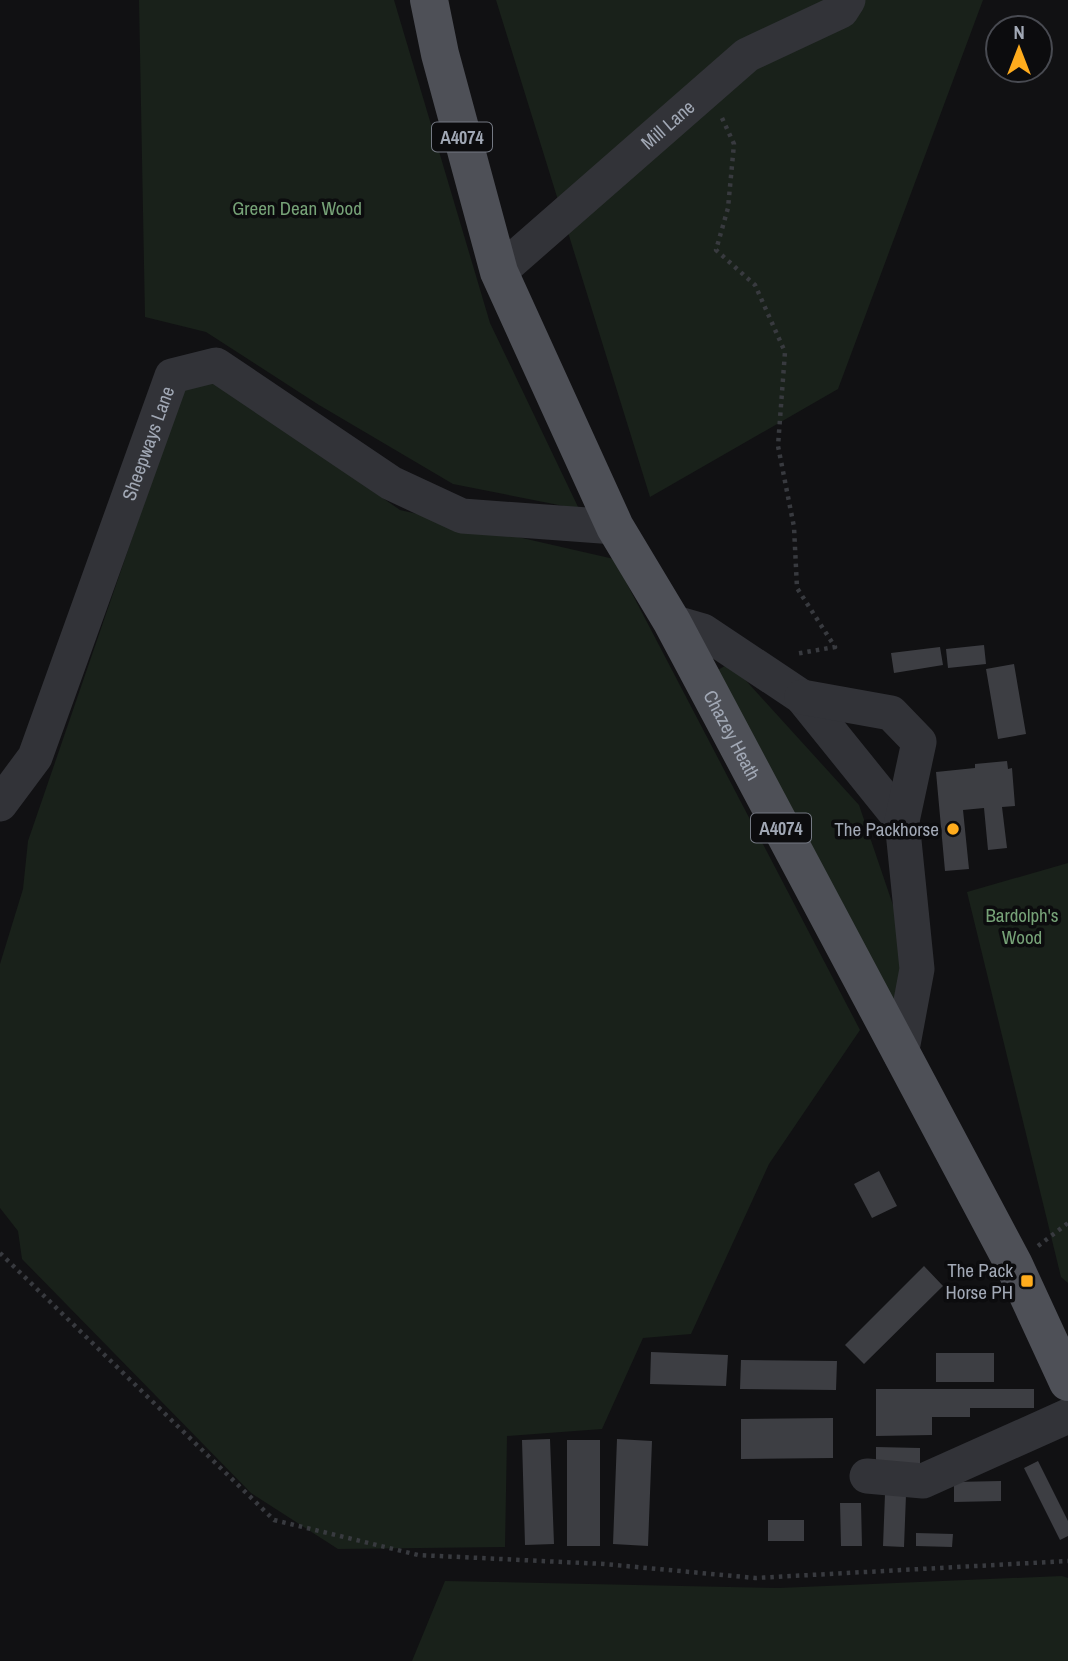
<svg xmlns="http://www.w3.org/2000/svg" width="1068" height="1661" font-family="'Archivo Narrow',sans-serif">
  <style>
    .green { fill: #19211a }
    .building { fill: #3d3e43 }
    .lines { fill: none; stroke-linecap: round; stroke-linejoin: round }
    .path { stroke: #383a3f; stroke-width: 4.5; stroke-dasharray: 3.5 5; stroke-linecap: butt }
    .minor { stroke: #323338; stroke-width: 35 }
    .major { stroke: #4e5057; stroke-width: 38 }
    .poi-dot { fill: #ffac1d; stroke: #0c0c0e; stroke-width: 2.5 }
    .labels { text-anchor: middle; dominant-baseline: central; stroke-width: 7; stroke-linejoin: round; paint-order: stroke }
    .shield { fill: #0c0c0e; stroke: #747983; stroke-width: 2 }
    .shield-label { font-size: 18px; font-weight: bold; fill: #a1a8b5 }
    .street-label { font-size: 19px; fill: #a1a8b5; stroke: #0c0c0e }
    .park-label { font-size: 19px; fill: #76a277; stroke: #0c0c0e }
    .poi-label { font-size: 19px; fill: #a1a8b5; stroke: #0c0c0e; text-anchor: end }
  </style>
  <rect width="100%" height="100%" fill="#111113"/>
  <path class="green" d="M139 0H394L490 323 579 509 453 484 319 405 206 332 145 317Z
    M496 0H983L838 389 650 497Z
    M217 383 400 510 614 559 860 1030 769 1164 691 1334 643 1338 602 1429 507 1436 505 1547 338 1549 251 1493 22 1259 18 1231 0 1208V964L23 889 28 841 184 387Z
    M730 663 859 805 895 911 905 959 895 1006 716 671Z
    M1068 863V1283L1061 1277 967 892Z
    M1062 1576 1068 1578V1661H412L445 1581 779 1588Z"/>
  <path class="building" d="M984 645 986 664 948 668 946 649Z
    M940 647 943 665 894 673 891 653Z
    M1014 664 1026 734 998 739 986 669Z
    M1007 761 1008 769 1012 768 1015 806 1002 807 1007 848 988 850 984 808 963 810 969 869 945 871 936 772 975 768V764Z
    M879 1171 897 1206 872 1218 854 1184Z
    M924 1266 943 1286 864 1364 845 1345Z
    M651 1352 728 1355 726 1386 650 1384Z
    M936 1353H994V1382H936Z
    M741 1360 837 1361 836 1390 740 1389Z
    M876 1389H1034V1408H970V1417H932V1435L876 1436Z
    M833 1418V1458L741 1459V1419Z
    M550 1439 554 1544 525 1545 522 1440Z
    M617 1439 652 1441 648 1546 613 1544Z
    M567 1440H600V1546H567Z
    M876 1447 920 1448V1466L876 1465Z
    M1038 1461 1068 1521V1536L1060 1540 1024 1468Z
    M1001 1481V1501L954 1502V1482Z
    M885 1494 906 1495 904 1547 883 1546Z
    M840 1503H861L862 1546H841Z
    M768 1520H804V1541H768Z
    M916 1533 953 1534 952 1547 916 1546Z"/>
  <g class="lines">
    <path class="path" d="M722 118 734 144 728 208 716 250 755 285 785 352 778 446 794 527 797 588 835 647 795 654
      M1038 1246 1068 1223
      M0 1253 274 1520 418 1555 604 1564 755 1578 1068 1561"/>
    <g class="minor">
      <path id="s1" d="M499 272 747 55 841 11 848 0"/>
      <path d="M672 622 703 631 802 697 902 821 917 969 901 1055"/>
      <path d="M802 697 891 713 919 742 902 821"/>
      <path id="s2" d="M0 804 35 757 172 376 216 365 391 483 462 516 615 527"/>
      <path d="M867 1476 923 1481 1068 1416"/>
    </g>
    <path class="major" id="s3" d="M429 0 440 54 499 272 615 527 672 622 1014 1265 1068 1382"/>
  </g>
  <g class="poi-dot">
    <circle cx="953" cy="829" r="7"/>
    <rect x="1020" y="1274" width="14" height="14" rx="3.5"/>
  </g>
  <g class="labels">
    <g class="shield">
      <rect x="432" y="122.5" width="60" height="29" rx="5"/>
      <rect x="751" y="813.5" width="60" height="29" rx="5"/>
    </g>
    <g class="shield-label">
      <text x="462" y="137">A4074</text>
      <text x="781" y="828">A4074</text>
    </g>
    <g class="street-label">
      <text stroke="none"><textPath href="#s1" startOffset="224">Mill Lane</textPath></text>
      <text stroke="none"><textPath href="#s2" startOffset="392">Sheepways Lane</textPath></text>
      <text stroke="none"><textPath href="#s3" startOffset="800">Chazey Heath</textPath></text>
    </g>
    <g class="park-label">
      <text x="297" y="208">Green Dean Wood</text>
      <text x="1022" y="915">Bardolph's<tspan x="1022" dy="22">Wood</tspan></text>
    </g>
    <g class="poi-label">
      <text x="939" y="829">The Packhorse</text>
      <text x="1013" y="1270">The Pack<tspan x="1013" dy="22">Horse PH</tspan></text>
    </g>
  </g>
  <g transform="translate(1019 49)"><circle r="33" fill="#0c0c0e" stroke="#484a51" stroke-width="2"/>
  <path d="M0-5L12 26L0 18L-12 26Z" fill="#ffac1d"/>
  <text y="-10" font-size="19" font-weight="bold" text-anchor="middle" fill="#a1a8b5">N</text>
  </g>
</svg>
